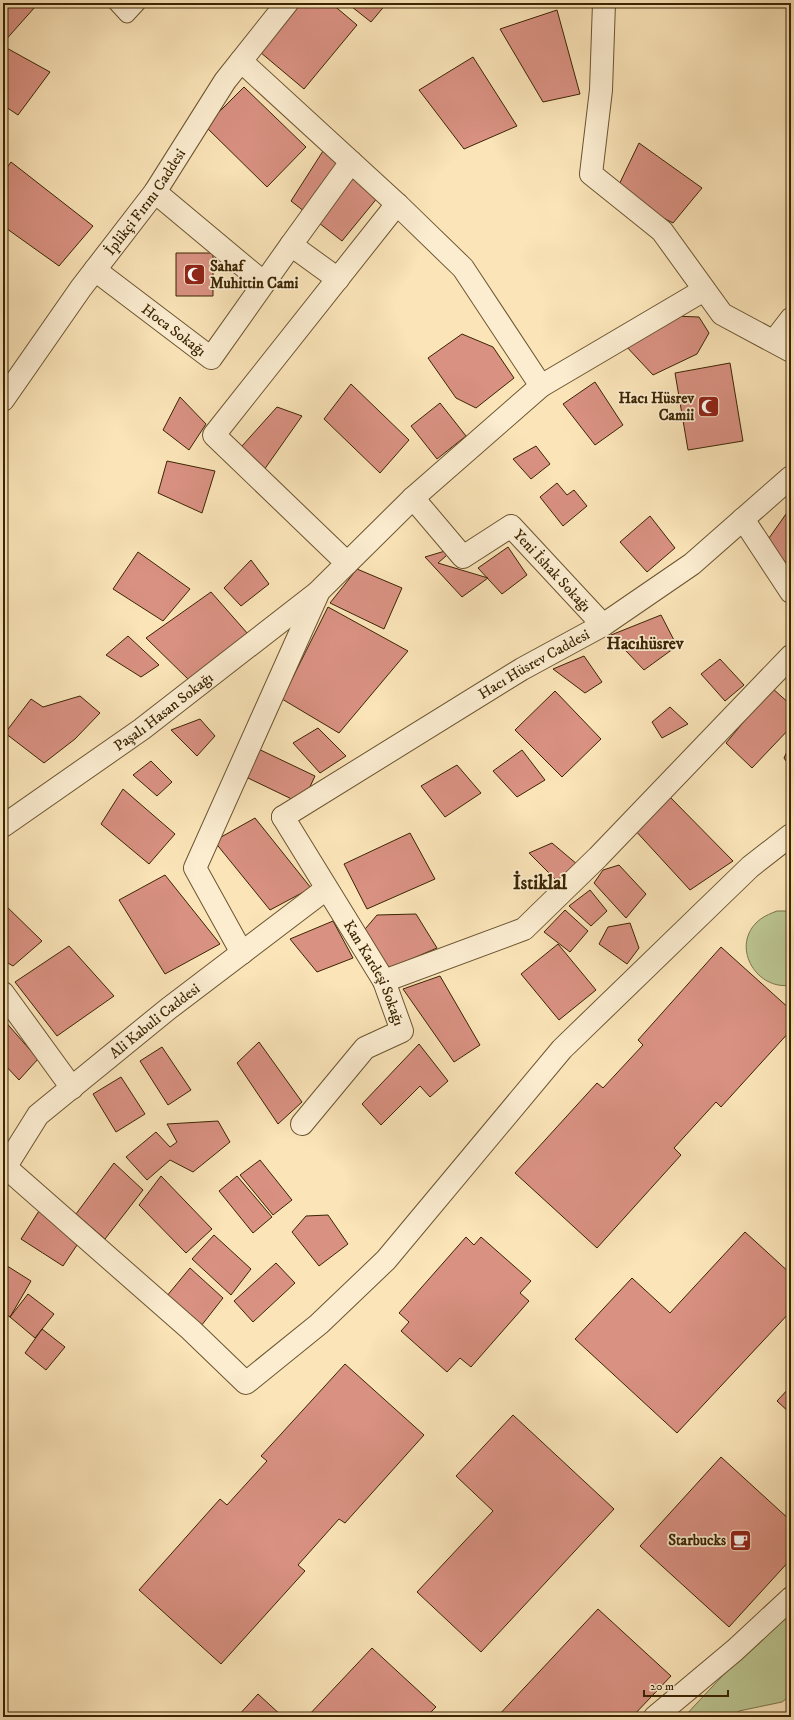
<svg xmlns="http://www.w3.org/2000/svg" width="794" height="1720" font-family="'IM FELL DW Pica',serif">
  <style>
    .green { fill: #bbc591; stroke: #7b754a }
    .building { fill: #d99182; stroke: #3b2502 }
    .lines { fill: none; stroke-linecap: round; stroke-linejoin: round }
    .service-casing { stroke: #6b5530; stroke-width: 17 }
    .minor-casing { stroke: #6b5530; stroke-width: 24 }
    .tertiary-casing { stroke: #6b5530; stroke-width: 24 }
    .service { stroke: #fcedd1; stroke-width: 15 }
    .minor { stroke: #fcedd1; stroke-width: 22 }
    .tertiary { stroke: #fcedd1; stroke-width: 22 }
    .labels { text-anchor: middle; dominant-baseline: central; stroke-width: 3.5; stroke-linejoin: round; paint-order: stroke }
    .street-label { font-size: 15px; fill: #3b2502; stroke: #fcedd1 }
    .poi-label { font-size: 15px; font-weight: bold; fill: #3b2502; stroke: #fcedd1; text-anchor: end }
    .quarter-label { font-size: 17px; font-weight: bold; fill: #3b2502; stroke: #fcedd1 }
    .district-label { font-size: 19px; font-weight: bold; fill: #3b2502; stroke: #fcedd1 }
  </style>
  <rect width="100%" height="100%" fill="#fae4b8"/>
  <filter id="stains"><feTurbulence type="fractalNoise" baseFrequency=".005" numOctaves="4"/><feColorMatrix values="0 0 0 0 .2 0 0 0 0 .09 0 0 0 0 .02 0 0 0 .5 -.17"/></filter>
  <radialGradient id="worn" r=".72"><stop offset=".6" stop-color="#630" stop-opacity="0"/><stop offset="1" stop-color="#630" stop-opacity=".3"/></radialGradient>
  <path class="green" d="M777 911H791V985C758 991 731 949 756 923 762 917 769 914 777 911Z
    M791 1613V1695L782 1702 739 1711 731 1717H684L726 1672Z"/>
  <path class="building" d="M3 3H30L35 7 3 43Z
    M301 3H331L357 25 304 89 260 52Z
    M347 3H387L371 22Z
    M557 10 580 94 543 102 500 29Z
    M3 46 50 72 18 115 3 105Z
    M473 57 517 126 464 149 419 90Z
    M244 87 306 147 267 187 205 126Z
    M639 143 702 188 673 223 615 193Z
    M323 151 383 191 342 241 291 201Z
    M11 162 93 226 59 266 3 226V173Z
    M176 253H213V296H176Z
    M673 316 699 317 709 333 697 354 653 375 624 344Z
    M462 334 493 347 514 378 476 408 456 398 428 358Z
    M730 363 743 441 688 450 675 373Z
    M595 382 623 425 595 445 563 404Z
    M351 384 409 440 380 473 324 419Z
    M180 397 206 424 189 450 163 430Z
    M440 403 466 436 437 459 411 426Z
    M277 407 302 416 264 470 242 446Z
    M536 446 550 464 531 479 513 459Z
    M167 461 215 471 202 513 158 493Z
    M557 483 567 495 574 490 587 506 563 526 540 497Z
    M786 514 791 518V570L762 548Z
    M650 516 675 548 647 572 620 542Z
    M508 547 527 575 502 594 478 568Z
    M455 548 438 563 488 578 462 597 425 557Z
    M138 552 190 589 163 621 113 589Z
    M251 560 269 584 241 606 224 588Z
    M357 569 402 588 384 629 330 603Z
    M211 592 248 634 190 681 146 638Z
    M328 607 408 651 339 733 282 699Z
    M661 615 677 646 644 670 611 635Z
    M128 636 159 665 141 677 106 655Z
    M584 656 602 682 585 693 553 669Z
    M720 659 744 685 725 701 701 674Z
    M772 688 791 705V727L752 768 726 743Z
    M555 691 601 739 562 777 515 730Z
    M80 696 100 713 75 739 44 763 5 733 31 699 43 707Z
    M670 707 688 724 662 738 652 722Z
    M200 719 215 736 197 756 171 730Z
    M318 728 346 756 320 773 293 743Z
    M791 743V768L784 758Z
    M250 745 315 776 302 804 248 778Z
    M522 750 545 780 517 797 493 771Z
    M151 761 172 782 157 796 133 775Z
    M457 765 481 793 445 817 421 786Z
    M123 789 175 834 149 864 101 824Z
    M668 795 733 861 690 890 633 828Z
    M255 818 311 888 270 910 214 841Z
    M410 833 435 879 367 909 344 864Z
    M552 843 578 865 559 883 529 853Z
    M619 865 646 894 626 918 594 883 603 870Z
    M165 875 220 944 165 974 119 900Z
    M590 890 607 911 591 926 569 906Z
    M3 903 42 941 13 966 3 960Z
    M565 910 588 931 570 952 544 932Z
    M416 914 437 948 390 968 360 935 377 915Z
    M333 921 353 958 317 972 290 939Z
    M630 923 639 948 627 964 599 944 608 927Z
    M558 944 596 990 559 1020 521 974Z
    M69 946 114 996 57 1036 15 982Z
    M721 947 791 1010V1030L721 1107 716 1102 674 1148 681 1155 597 1248 515 1173 597 1083 603 1088 643 1045 638 1040Z
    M440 976 480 1045 454 1062 403 989Z
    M3 1019 38 1059 19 1080 3 1063Z
    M259 1042 302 1102 278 1124 237 1063Z
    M419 1044 448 1081 430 1097 420 1086 381 1125 362 1104Z
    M162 1047 191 1090 168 1105 140 1061Z
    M121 1077 145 1114 116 1132 93 1094Z
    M218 1121 230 1142 193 1172 170 1160 147 1180 126 1157 156 1132 170 1147 177 1142 167 1124Z
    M260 1160 292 1200 273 1215 240 1175Z
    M114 1163 143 1190 105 1239 76 1214Z
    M161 1176 212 1229 186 1253 139 1205Z
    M237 1176 272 1217 253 1233 219 1191Z
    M39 1211 81 1239 63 1266 21 1239Z
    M328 1215 348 1244 319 1266 292 1232 306 1216Z
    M745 1232 791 1274V1311L677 1433 575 1339 632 1278 670 1313Z
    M214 1235 251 1269 231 1295 192 1259Z
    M466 1237 474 1245 481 1237 531 1281 520 1293 529 1301 471 1367 460 1358 447 1372 401 1331 409 1322 399 1313Z
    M276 1263 295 1283 253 1322 234 1301Z
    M4 1264 31 1281 10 1317 3 1312Z
    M190 1268 223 1298 201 1326 166 1297Z
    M28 1294 54 1314 35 1338 10 1317Z
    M42 1329 65 1347 46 1370 25 1353Z
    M345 1364 424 1435 345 1523 339 1519 298 1565 305 1571 221 1664 139 1590 220 1499 227 1505 267 1461 261 1456Z
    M791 1386V1414L777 1401Z
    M513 1415 614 1509 481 1652 417 1592 493 1511 456 1476Z
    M721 1457 791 1521V1559L729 1627 640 1546Z
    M598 1609 671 1676 632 1717H497Z
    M372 1648 436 1707 426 1717H307Z
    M258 1694 283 1717H237Z"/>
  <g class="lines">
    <defs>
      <path id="service" d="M116 3 127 15 138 3"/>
      <g id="minor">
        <path d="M604 3 601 90 591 174 662 231 722 314 791 351"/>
        <path d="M241 61 397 204 463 268 541 386"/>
        <path d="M155 192 264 283"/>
        <path d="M291 245 351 162"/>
        <path id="s1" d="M95 270 211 358 291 245 338 279"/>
        <path d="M774 341 791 319"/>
        <path id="s2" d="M413 498 463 557 511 526 603 625"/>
        <path d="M743 519 791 592"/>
        <path d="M347 563 214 435 397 204"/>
        <path id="s3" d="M283 817 384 981 402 1031 365 1048 302 1124"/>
        <path id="s4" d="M3 826 142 729 317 593"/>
        <path d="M242 953 195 868 319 591 413 498 541 386 704 290"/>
        <path d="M384 981 524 929 598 857 791 656"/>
        <path d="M3 993 72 1088"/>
        <path d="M3 1165 191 1330 246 1383 319 1324 386 1260 562 1049 750 867 791 835"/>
        <path d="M655 1717 735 1650 791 1598"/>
      </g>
      <g id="tertiary">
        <path id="s5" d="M3 400 81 288 155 192 225 81 287 3"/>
        <path id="s6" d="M283 817 522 669 603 625 692 564 791 477"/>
        <path id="s7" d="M3 1171 38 1115 168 1009 326 889"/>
      </g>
    </defs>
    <use href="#service" class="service-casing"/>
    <use href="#minor" class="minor-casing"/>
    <use href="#tertiary" class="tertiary-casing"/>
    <use href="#service" class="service"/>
    <use href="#minor" class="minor"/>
    <use href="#tertiary" class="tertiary"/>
  </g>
  <defs>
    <symbol id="mosque-square" viewBox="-11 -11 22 22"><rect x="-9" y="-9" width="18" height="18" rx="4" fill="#8f2418" stroke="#fcedd1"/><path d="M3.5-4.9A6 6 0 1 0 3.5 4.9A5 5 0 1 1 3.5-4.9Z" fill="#fff"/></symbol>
    <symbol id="cafe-square" viewBox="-11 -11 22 22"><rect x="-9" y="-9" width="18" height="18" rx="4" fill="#8f2418" stroke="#fcedd1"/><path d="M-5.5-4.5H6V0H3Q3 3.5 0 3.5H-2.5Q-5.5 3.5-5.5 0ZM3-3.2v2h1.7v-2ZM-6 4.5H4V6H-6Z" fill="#fff"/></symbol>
  </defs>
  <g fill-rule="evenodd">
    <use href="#mosque-square" x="182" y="262" width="25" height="25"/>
    <use href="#mosque-square" x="696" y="394" width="25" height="25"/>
    <use href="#cafe-square" x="728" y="1528" width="25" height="25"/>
  </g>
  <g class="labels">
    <g class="street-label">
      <text stroke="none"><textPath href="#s5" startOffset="244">İplikçi Fırını Caddesi</textPath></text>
      <text stroke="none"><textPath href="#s1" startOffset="99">Hoca Sokağı</textPath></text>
      <text stroke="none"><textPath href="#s2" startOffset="195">Yeni İshak Sokağı</textPath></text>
      <text stroke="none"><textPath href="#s6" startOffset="294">Hacı Hüsrev Caddesi</textPath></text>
      <text stroke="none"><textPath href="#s4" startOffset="197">Paşalı Hasan Sokağı</textPath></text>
      <text stroke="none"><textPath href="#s3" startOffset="181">Kan Kardeşi Sokağı</textPath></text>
      <text stroke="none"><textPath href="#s7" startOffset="216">Ali Kabuli Caddesi</textPath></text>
    </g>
    <g class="poi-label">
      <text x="210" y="266" text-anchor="start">Sahaf<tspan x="210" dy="17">Muhittin Cami</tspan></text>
      <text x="694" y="398">Hacı Hüsrev<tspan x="694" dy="17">Camii</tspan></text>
      <text x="726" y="1540">Starbucks</text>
    </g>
    <g class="quarter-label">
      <text x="645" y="644">Hacıhüsrev</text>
    </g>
    <g class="district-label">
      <text x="540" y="883">İstiklal</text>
    </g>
  </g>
  <rect width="794" height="1720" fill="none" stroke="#fae4b8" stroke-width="16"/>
  <rect x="4" y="4" width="786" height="1712" fill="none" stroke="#3b2502" stroke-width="2"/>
  <rect x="8" y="8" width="778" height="1704" fill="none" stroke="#3b2502"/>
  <path d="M644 1690v6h84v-6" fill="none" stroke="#3b2502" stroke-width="2"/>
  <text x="650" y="1690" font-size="12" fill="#3b2502" stroke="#fcedd1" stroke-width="3" paint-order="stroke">20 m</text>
  <rect width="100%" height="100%" filter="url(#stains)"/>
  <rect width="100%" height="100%" fill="url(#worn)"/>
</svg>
